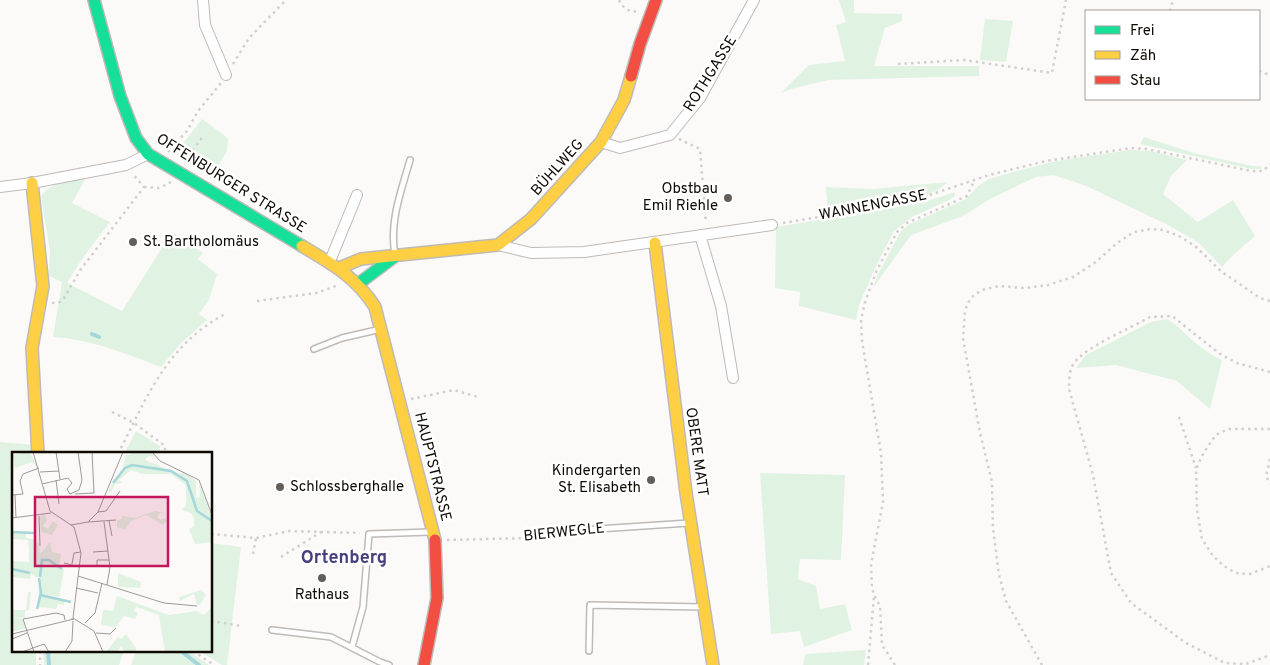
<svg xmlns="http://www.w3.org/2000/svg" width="1270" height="665" font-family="Overpass,sans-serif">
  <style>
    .green { fill: #e0f2e1 }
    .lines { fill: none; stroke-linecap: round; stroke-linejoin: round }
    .stream { stroke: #a5d6d9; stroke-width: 4 }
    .lane-casing { stroke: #bebab7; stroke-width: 8 }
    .street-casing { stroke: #bebab7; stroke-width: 12 }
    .fast-casing { stroke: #bebab7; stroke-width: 14 }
    .slow-casing { stroke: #bebab7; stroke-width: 14 }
    .jam-casing { stroke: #bebab7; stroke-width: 14 }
    .path { stroke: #d2d0cf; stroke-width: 2.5; stroke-dasharray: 2.5 4; stroke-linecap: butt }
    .lane { stroke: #fffefe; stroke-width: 5 }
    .street { stroke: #fffefe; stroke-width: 10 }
    .fast { stroke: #16e098; stroke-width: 11 }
    .slow { stroke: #ffcf43; stroke-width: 11 }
    .jam { stroke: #f24e42; stroke-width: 11 }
    .poi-dot { fill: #635e5a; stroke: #fff; stroke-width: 2 }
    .labels { text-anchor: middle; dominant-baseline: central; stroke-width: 5; stroke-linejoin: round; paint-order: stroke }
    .street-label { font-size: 15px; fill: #100a05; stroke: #fff }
    .poi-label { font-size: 15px; fill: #100a05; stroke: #fff; text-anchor: end }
    .quarter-label { font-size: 18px; font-weight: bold; fill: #47407e; stroke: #fff }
    .inset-river { fill: none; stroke: #a5d6d9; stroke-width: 2.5 }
    .inset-road { fill: none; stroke: #9e9a97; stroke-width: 1 }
    .view { fill: #c2185b; fill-opacity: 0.15; stroke: #c2185b; stroke-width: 2.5 }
    .inset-edge { fill: none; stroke: #100a05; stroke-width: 2.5 }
  </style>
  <rect width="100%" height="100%" fill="#fcfaf8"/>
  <path class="green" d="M839 0H854V13L902 14V21L885 28 874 66H979V76L828 80 791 89 781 93 809 65 845 61 836 25 846 22Z
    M985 19 1013 21 1006 62 980 60Z
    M202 119 228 138 227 151 211 178 175 154Z
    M1144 137 1194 153 1252 166H1260L1262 169H1251L1140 144Z
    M1129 150 1150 151 1187 160 1171 176 1163 194 1198 222 1233 200 1255 236 1230 258 1222 267 1198 242 1166 224 1084 185 1053 175 1036 177 990 199 963 216 911 235 873 288 878 274 901 231 910 224 966 199 978 186 989 179 1013 172 1056 161Z
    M86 178 72 203 110 222 82 259 67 283 122 311 172 232 203 253 198 259 217 274 209 300 199 314 207 320 181 343 161 367C126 354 91 339 53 337L62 282 49 276 50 251 41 197C47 183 73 180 86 178Z
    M948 182 938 190 926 195 828 213 826 187 872 189Z
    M955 192V196L949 200 912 217 894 231 875 268 859 305 856 320 799 306 800 292 775 288 776 227 921 203Z
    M1166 319C1176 323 1183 332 1191 339 1200 347 1211 355 1222 360L1210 409 1177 381 1116 365 1076 368 1086 355 1151 322Z
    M136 431 160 446V454H124Z
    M0 442 35 445V454H14V651H36V665H0Z
    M760 473 845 475 841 560 800 559 798 579 816 586 820 609 845 604 852 630 804 647 800 631 771 634Z
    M211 543 241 547 227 665H222L199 651H211Z
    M866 650 864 665H803L805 654Z
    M43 651H124L119 665H44Z
    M136 651H189L209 665H131Z"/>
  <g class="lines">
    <path class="stream" d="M92 334 99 337
      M48 651 49 665
      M181 651 199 665"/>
    <defs>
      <path id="lane" d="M395 255C389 222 401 192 410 160
        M314 349 342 338 381 329
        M552 532 689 523
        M272 630 331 637 380 662 389 665
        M352 647 363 607 369 534 431 532
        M589 651 590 605 704 607"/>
      <path id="street" d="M203 0 205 25 226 75
        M601 142 620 148 670 135 700 98 754 0
        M0 187 32 183 126 165 148 154
        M700 235 721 306 733 378
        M498 245 531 253 584 252 772 225
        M330 261 357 195"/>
      <path id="fast" d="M94 0 120 96 136 138 148 154 302 246
        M358 284 394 257"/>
      <path id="slow" d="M32 183 43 286 32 348 38 454
        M655 243 686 493 713 665
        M302 246C332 264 356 277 375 307L435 540
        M339 268 361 259 498 245 531 219 601 142 624 100 631 76"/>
      <path id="jam" d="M631 76 640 44 656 0
        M424 665 437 598 435 540"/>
    </defs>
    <use href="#lane" class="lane-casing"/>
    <use href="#street" class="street-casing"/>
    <use href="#fast" class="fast-casing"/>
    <use href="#slow" class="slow-casing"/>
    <use href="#jam" class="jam-casing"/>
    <path class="path" d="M619 0C624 10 629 11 639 12
      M1170 11 1173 0
      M233 64 249 38 286 0
      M898 64 964 60 1052 73 1066 0
      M1259 71 1270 75
      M679 139 700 149 706 223
      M168 152 187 131 198 111 221 83
      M185 161 203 136
      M144 187 159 188 171 182
      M783 223 909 202 989 175 1046 161 1131 148 1147 149 1251 171H1263L1270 164
      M257 301 316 293 339 285
      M52 303 60 302 64 298 81 269 144 187 132 173
      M1270 372 1237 363 1220 354 1172 316 1150 317C1131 328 1085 347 1074 363 1069 370 1069 381 1069 389L1093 475 1111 573 1131 603 1186 643 1225 663 1246 664 1270 655
      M411 399 454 390 478 397
      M112 412 134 423 165 446V454
      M1179 417 1196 468
      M1270 429H1228L1216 435 1204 452 1196 469 1197 510 1202 539 1213 556 1224 566 1236 573 1250 574 1270 566
      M118 454C147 397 166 346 225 314
      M1270 459 1266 476 1270 484
      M211 534 256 538 289 531 360 533
      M447 540 531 538 543 534
      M253 554 256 538
      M281 557 321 532
      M211 621 241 626
      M40 651V665
      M193 651 214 665
      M868 665 874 596
      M895 665 882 645 880 606 874 595 872 587 871 565 883 502 881 453 862 341 861 320 865 302 876 272 897 232 907 223 967 196 974 181
      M1042 665 1006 601 999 575 993 528 992 482 980 433 963 338 965 312 967 304 973 296 982 290 999 286 1025 288 1048 285 1073 277 1096 262 1117 243 1134 232 1150 229 1163 230 1179 236 1195 246 1222 272 1260 298 1270 301"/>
    <use href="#lane" class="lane"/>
    <use href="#street" class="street"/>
    <use href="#fast" class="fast"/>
    <use href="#slow" class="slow"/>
    <use href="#jam" class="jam"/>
  </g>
  <g class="poi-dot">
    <circle cx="728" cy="198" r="5"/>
    <circle cx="133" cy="242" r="5"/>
    <circle cx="651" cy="480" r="5"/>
    <circle cx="280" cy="487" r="5"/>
    <circle cx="322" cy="578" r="5"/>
  </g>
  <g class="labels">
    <g class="street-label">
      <text transform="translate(711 74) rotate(-58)">ROTHGASSE</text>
      <text transform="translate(558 168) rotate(-48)">BÜHLWEG</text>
      <text transform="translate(231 184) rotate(32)">OFFENBURGER STRASSE</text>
      <text transform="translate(873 206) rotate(-11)">WANNENGASSE</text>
      <text transform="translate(696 452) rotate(82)">OBERE MATT</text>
      <text transform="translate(432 467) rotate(76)">HAUPTSTRASSE</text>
      <text transform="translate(564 533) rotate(-6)">BIERWEGLE</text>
    </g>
    <g class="poi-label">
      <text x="718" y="189">Obstbau<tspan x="718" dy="17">Emil Riehle</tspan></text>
      <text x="143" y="242" text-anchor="start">St. Bartholomäus</text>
      <text x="641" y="471">Kindergarten<tspan x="641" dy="17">St. Elisabeth</tspan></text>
      <text x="290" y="487" text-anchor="start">Schlossberghalle</text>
      <text x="322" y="595" text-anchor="middle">Rathaus</text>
    </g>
    <g class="quarter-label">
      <text x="344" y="558">Ortenberg</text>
    </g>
  </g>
  <g transform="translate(12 452)">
    <rect width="200" height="200" fill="#fcfaf8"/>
    <path d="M18 0 25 15 20 10 3 16 0 3ZM114 0 115 3H119L115 0H139L142 5 136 4 133 8 168 22 171 19 184 29V46L188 45 187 30 200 66V90L183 92 182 89 177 77 182 74V67L179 61 170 58 174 53V33L159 22H130L119 18 107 28 110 31 103 32 99 41 96 39 111 16ZM143 59 156 62 148 61 145 65 149 68 153 66 155 69 151 73 134 63 119 69 113 78 105 75V68L110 67V64L123 66ZM32 63 35 68 31 74 36 77 41 69 46 73 40 83 29 80 28 65ZM0 80H14V86L22 87V91H27L28 102 38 90 40 100 49 102 47 115 52 118 47 145 31 142 53 148 52 153 46 152 44 157 26 155 25 163 28 122 26 126 19 122 18 127 0 125V122H7L0 121V109L17 110V98L16 88 0 87ZM106 121 129 130 128 136 106 135ZM189 138 194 143 188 153H185L182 142 168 149 167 145ZM16 140H19L17 158 13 159V166L0 165 10 167 14 176 0 180V158H14ZM105 144 157 163 185 159 192 163 200 155V200H153L147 163 124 155 122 159 126 161 123 167 112 164 103 176 89 172 91 158 101 159ZM114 182 124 196V200H113L109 194 106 200H94L106 185 109 187Z" fill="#e0f2e1"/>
    <path class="inset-river" d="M101 31 113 16 120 13 159 19 175 29 185 59 200 69M0 80 22 81M0 117 18 121M28 125 30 108H37L50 117M28 143 59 150M25 157 29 141 27 126"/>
    <path class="inset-road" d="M21 0 38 59 62 75 69 101 61 166M44 0 48 27M140 0 148 9 187 28 200 63M28 20 47 19M44 28 47 52M30 32 56 26 60 31 55 37 58 42 67 38 70 28 66 0M63 42 82 41 80 0M0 43 11 42 8 29 11 22 27 16M3 43 4 66M86 60 94 59 108 39M27 64 28 94M0 66 39 61M97 69 100 84M76 70 104 68M92 70 98 115 95 133M59 73 76 70 86 60 111 0M81 100 96 99M52 111 68 115M60 112 62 101 69 100M85 113V108H97M66 124 152 151 185 154M64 136 86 141M61 166 82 179 91 200M73 171 83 161 90 131M84 181 98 182 104 176M0 182 62 167H59M0 187 15 181M10 200 32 192 37 200M22 200 11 167 44 161 52 163 53 168M53 200 60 189 61 169"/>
    <path class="view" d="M23 45H156V114H23Z"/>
    <rect width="200" height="200" class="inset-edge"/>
  </g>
  <rect x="1085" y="10" width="175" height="90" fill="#ffffff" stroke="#9f9d9b"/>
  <rect x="1095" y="26" width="25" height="8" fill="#16e098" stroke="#9f9d9b"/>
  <text x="1130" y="35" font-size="15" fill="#100a05">Frei</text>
  <rect x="1095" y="51" width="25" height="8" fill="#ffcf43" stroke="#9f9d9b"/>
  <text x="1130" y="60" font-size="15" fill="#100a05">Zäh</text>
  <rect x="1095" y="76" width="25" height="8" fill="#f24e42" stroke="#9f9d9b"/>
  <text x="1130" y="85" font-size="15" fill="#100a05">Stau</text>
</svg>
